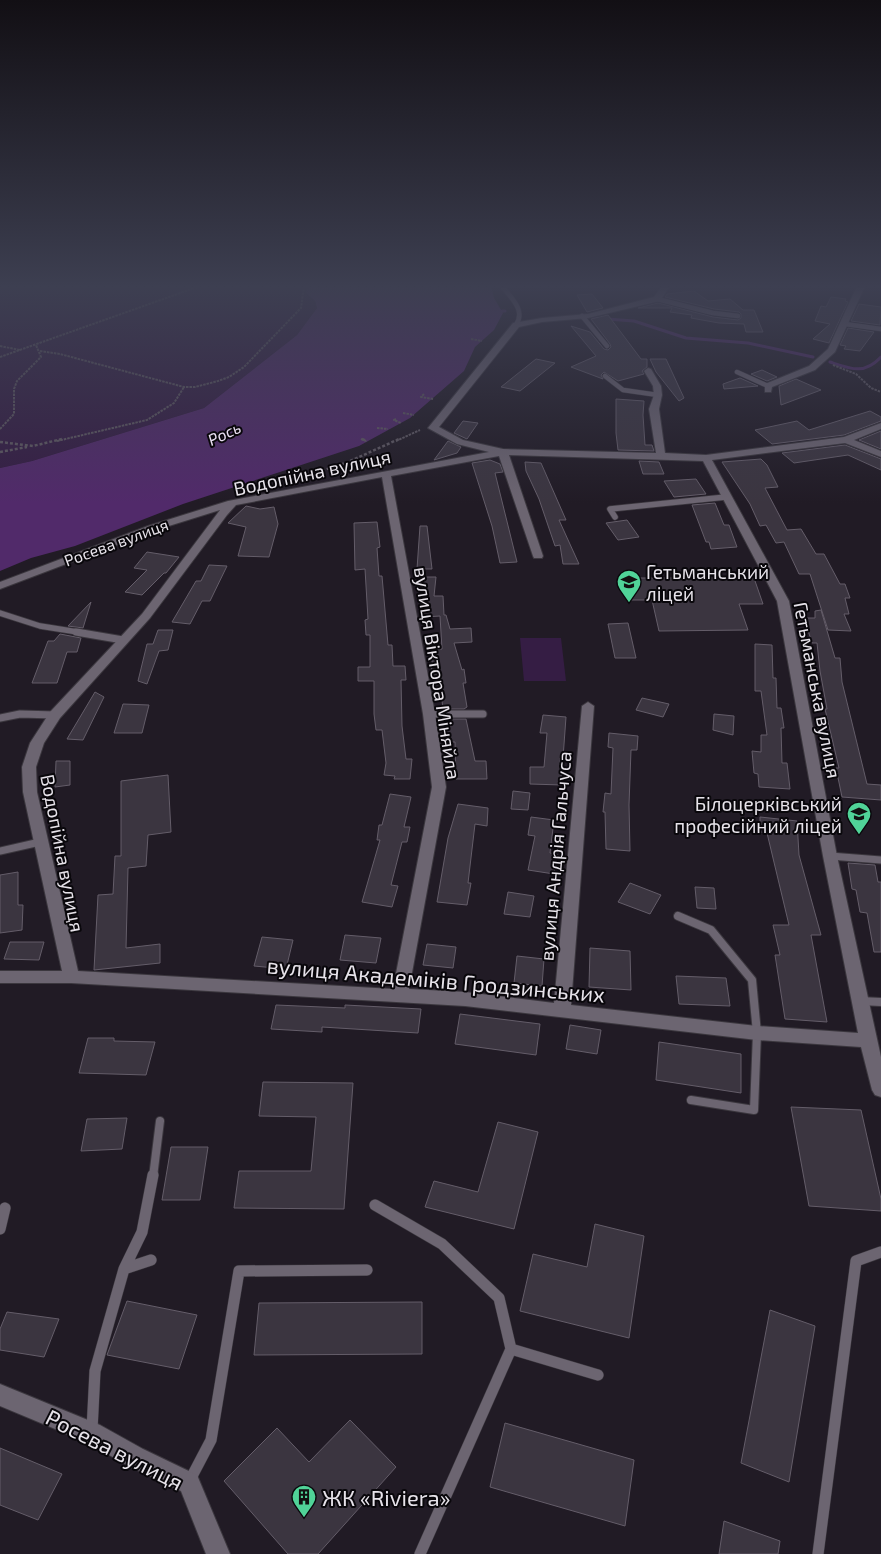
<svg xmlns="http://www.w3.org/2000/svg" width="881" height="1554" font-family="'Exo 2',sans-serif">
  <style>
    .green { fill: #351d44 }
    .water { fill: #512a6a }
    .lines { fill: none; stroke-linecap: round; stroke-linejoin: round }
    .stream { stroke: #512a6a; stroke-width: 3 }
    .building { fill: #3b3540; stroke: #645d69 }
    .service-far4-casing { stroke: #3b373e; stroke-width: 5.5 }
    .service-far3-casing { stroke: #3b373e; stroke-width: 7 }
    .service-far2-casing { stroke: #3b373e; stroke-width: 9 }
    .service-far1-casing { stroke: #3b373e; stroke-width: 10 }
    .service-casing { stroke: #3b373e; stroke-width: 12 }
    .minor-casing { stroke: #3b373e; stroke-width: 2 }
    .path-far1 { stroke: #5f5962; stroke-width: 2; stroke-dasharray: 2.5 1; stroke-linecap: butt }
    .path { stroke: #5f5962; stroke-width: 2.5; stroke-dasharray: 3 2; stroke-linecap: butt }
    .service-far4 { stroke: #6c6571; stroke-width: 4.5 }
    .service-far3 { stroke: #6c6571; stroke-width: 5.5 }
    .service-far2 { stroke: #6c6571; stroke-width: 7 }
    .service-far1 { stroke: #6c6571; stroke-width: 8 }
    .service { stroke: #6c6571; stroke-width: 11 }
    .minor { fill: #6c6571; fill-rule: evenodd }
    .labels { text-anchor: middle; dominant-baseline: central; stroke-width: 4; stroke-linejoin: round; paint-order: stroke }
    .far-water-label { font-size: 16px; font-style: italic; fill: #e9dff2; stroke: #09070b }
    .far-street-label { font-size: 16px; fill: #e7e3ea; stroke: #09070b }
    .street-label { font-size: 19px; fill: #e7e3ea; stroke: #09070b }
    .poi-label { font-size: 19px; fill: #e7e3ea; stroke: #09070b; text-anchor: start }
    .near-street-label { font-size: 22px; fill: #e7e3ea; stroke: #09070b }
    .near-poi-label { font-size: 22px; fill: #e7e3ea; stroke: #09070b; text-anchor: start }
  </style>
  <rect width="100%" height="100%" fill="#211b25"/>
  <path class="green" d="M0 286H309L305 292 315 301 317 308 297 335 204 408 32 461 0 468Z
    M520 638H561L566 681H524Z"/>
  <path class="water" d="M309 286H491L494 298 503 313 494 330 475 347 464 371 410 418 359 446 183 504 75 546 31 558 0 571V468L32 461 204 408 297 335 317 308 315 301 305 292Z"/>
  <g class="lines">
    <path class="stream" d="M502 311H505
      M593 318 634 321 686 338 748 343 813 357
      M830 362C851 369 864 375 881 357"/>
  </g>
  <path class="building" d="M694 291 708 301 730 299 743 310H754L763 332H746L744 324 719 323 691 318 692 315 670 312 672 308H638L658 303 713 317 738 320 741 318V314L739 312 714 309 665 297 667 294Z
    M592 294 603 308 587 312 577 295Z
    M831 297 846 299 845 301 848 302 829 343 813 339 830 324 815 321 821 306 826 307Z
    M859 304 881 307 880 325 851 321Z
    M608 315 641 359H647V367L642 371 644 374 618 381 604 372 601 375 603 379 571 367 596 356 571 326 590 332 604 349 608 350 611 347 610 344 591 319Z
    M848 328 874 332 860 351 844 349 846 346 840 345Z
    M536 359 555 363 520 391 501 387Z
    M650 359H666L684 398 679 401 656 372Z
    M762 370 777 377 767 381 751 374Z
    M740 378 758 386 724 389 723 384Z
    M796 379 821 390 781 405 779 386Z
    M616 399 644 401 643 415 645 445H652L654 451 618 450 616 433Z
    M870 411 881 417V421L844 435 772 444 755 430 797 421 809 430Z
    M463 421 478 423 467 439 454 433Z
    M881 431V449L859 440Z
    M448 441 461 447 457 453 434 460Z
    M845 445 881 459V470L848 455 794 463 782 453Z
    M761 459 767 465 778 487 765 488 787 530 801 529 816 554H824L840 584H845L850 598H845L849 614H844L851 631 828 630 810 574H799L784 542 776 543 766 525 760 526 750 504 722 462Z
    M490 460 500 464 503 472 495 473 517 562 500 563 492 526 472 463Z
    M639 461 659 462 664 474H643Z
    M525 462 541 463 566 520H559L579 564H563L560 545 555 546 539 499 526 471Z
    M696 479 706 494 674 497 664 481Z
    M715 503 724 525H729L737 547 711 549 709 542H706L692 505Z
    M246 506 260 509 274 507 278 524 269 557 238 556 246 527 228 523Z
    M627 520 639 537 618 540 606 523Z
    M377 522 380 547 377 548 379 576H382L388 645H392L393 666H405L406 680H401L402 726 406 759H412L410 779H394L395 776 384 775 386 763 382 730H376L374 714V681H358V667H370V635H366L365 620 368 619 365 569 355 570 354 523Z
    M420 526H427L432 569H417Z
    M147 552 179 557 166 573H164L142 595 125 592 147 570 134 568Z
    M209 565 227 566 210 601H202L190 624 172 622 196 581H201Z
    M422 577H436L434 596H443L444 615H446L450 629 471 628 472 642 454 643 462 670 464 669 466 683H463L467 707 464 709H443L440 684H433L431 665H433L429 650 442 649 440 616 424 617Z
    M625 578H754L763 604H739L748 630 659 631 652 600H629Z
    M91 602 83 628 68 626Z
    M821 610 835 658H840L842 682 867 784 881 785V800L842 797 836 768H839L825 709H827L820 671 817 643H812L804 618H815V611Z
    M628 623 636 658H615L608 624Z
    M158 630H173L168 650 159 651 147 684 138 681 147 644H153Z
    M60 634 81 638 77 652H67L57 683H32L48 641H54Z
    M755 644 772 645 773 678H776L777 708H781L784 728H781L782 763H787L790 789 759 787 758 774 754 773 752 751 761 752V735H767L761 691H755Z
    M95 692 104 697 83 740 67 739Z
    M642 698 669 704 663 717 636 710Z
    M123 704 149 705 142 733H114Z
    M714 714 734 716 733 735 713 730Z
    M543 715 566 717 563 758H560L562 785 530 784V767H544L547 733H540Z
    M445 719H466L475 761H486L487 779H456L455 742H447Z
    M609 733 638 736 637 750H631L629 805 630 851 606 849 605 812H603L605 793 611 794 613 748 608 747Z
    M56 761H70V785L55 787Z
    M168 775 171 832 148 835 146 866 128 868 126 948 160 944V963L94 970 98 895 113 894 115 856H121V781Z
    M513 791 530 793 528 810 511 809Z
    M390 794 411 797 404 827H410L407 842H402L391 885 398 886 392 907 362 902 380 840H377L379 825H382Z
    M458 804 488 808 487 826 475 824 468 883H471L467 905 437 902 448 838Z
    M531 817 554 820 550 853 557 854 554 874 528 870 535 836 528 835Z
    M760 817 797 821 799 855 821 935H811L827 1022 785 1019 775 955H780L773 925H789L767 833 760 832Z
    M848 863 875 865 878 882H881V952H874L867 913 860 912 856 890 852 889Z
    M18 872V905H23L22 930 0 933V875Z
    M630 883 661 895 650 914 618 902Z
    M695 887 714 888 716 909 697 908Z
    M508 892 534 896 530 917 504 914Z
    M345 935 381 938 376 963 340 960Z
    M262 937 293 940 286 969 254 966Z
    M10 942H44L39 960 4 959Z
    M427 944 456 947 453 968 423 965Z
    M590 948 630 951 631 990 589 987Z
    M517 956 544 959 542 986 514 983Z
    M676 976 726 978 730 1006 679 1004Z
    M276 1005 345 1008V1005L421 1009 418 1033 322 1027V1032L271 1029Z
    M460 1014 540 1024 536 1055 455 1044Z
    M570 1025 601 1030 597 1054 566 1049Z
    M88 1038H114V1041L155 1042 146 1075 79 1073Z
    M659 1042 741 1054V1093L656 1080Z
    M263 1082 353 1083 344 1209 234 1208 239 1171H311L316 1117 259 1116Z
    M791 1107 861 1110 881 1199V1211L809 1206Z
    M127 1118 122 1149 81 1151 87 1119Z
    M498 1122 538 1132 514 1229 425 1207 434 1181 478 1192Z
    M171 1147H208L200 1200H162Z
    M595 1224 644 1236 629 1338 520 1311 533 1254 587 1267Z
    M127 1301 197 1315 179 1369 107 1355Z
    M422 1302V1354L254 1355 259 1303Z
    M770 1310 815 1326 789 1482 741 1463Z
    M7 1312 59 1319 44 1357 0 1350V1329Z
    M350 1420 396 1467 318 1554H288L224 1481 277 1428 309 1462Z
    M505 1423 634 1460 625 1526 490 1487Z
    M0 1448 62 1474 38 1520 0 1505Z
    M724 1521 780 1541 778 1554H719Z"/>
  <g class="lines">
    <defs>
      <path id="service-far4" d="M502 286C511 298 526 310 516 325
        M657 299 713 313 738 316
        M582 316 607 346
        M845 324 881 329
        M737 372 768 386
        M605 376 623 390 658 395"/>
      <path id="service-far3" d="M615 517 610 509 726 497
        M0 613 40 626 84 633"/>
      <path id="service-far2" d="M76 632 123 640
        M429 714H483
        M0 718 20 714 55 715
        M0 851 40 842
        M830 856 881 860"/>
      <path id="service-far1" d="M678 916 711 930 752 980 757 1033 754 1110 691 1100
        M860 1001 881 1002
        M153 1177 160 1121"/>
      <path id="service" d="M375 1205 442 1244 499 1298 511 1349 420 1554
        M0 1229 5 1208
        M124 1269 142 1232 153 1175
        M511 1349 598 1375
        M92 1430 95 1371 124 1269 151 1260
        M190 1480 211 1440 239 1271 367 1270
        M818 1554 856 1261 881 1252"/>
      <path id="minor" d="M662 286H670L660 301 588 318 542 322 519 327 439 427 463 440 503 449 656 453 649 409 654 395 653 386 644 371 648 368 651 369 661 386 662 395 659 409 665 453 706 455 844 437 881 423V429L854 440 881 451V457L845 443 712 460 789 601 837 856 881 1057V1097L875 1095 872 1090 861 1047 757 1040 465 1006 71 983H0V971H62L23 792 22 767 30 743 50 712 142 614 220 510 156 530 0 589V582L148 526 228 501 489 452 457 444 428 428 513 323 542 318 588 314 654 297ZM509 455 703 461 777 601 823 856 858 1033 757 1026 571 1005 594 706 588 702 582 706 554 1003 465 992 409 989 446 787 435 714 391 476 499 456 533 556 534 558H542L543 556ZM382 477 423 714 432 787 393 989 78 971 37 792 36 767 44 743 60 718 150 618 227 515 236 505Z
        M857 286H865L835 352 815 370 772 387 771 392H765V384L809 366 828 349Z
        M0 1384 100 1425 143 1449 197 1475 230 1554H206L181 1491 127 1465 84 1441 0 1406Z"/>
    </defs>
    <use href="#service-far4" class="service-far4-casing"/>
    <use href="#service-far3" class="service-far3-casing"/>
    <use href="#service-far2" class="service-far2-casing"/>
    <use href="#service-far1" class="service-far1-casing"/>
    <use href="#service" class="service-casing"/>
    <use href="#minor" class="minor-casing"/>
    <path class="path-far1" d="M471 339 482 341
      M0 346 20 350
      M40 351 60 354 184 387H195L218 381 229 377 244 367 301 308 304 286
      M0 357 200 286
      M833 365 856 374 871 388 881 392
      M424 394 421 397 433 399
      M403 413 414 415
      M396 419 394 420 401 423
      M377 428 388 429
      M0 429 14 414V389L17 381 41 357 36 345
      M361 439 366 441
      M57 441 147 420 174 403 184 387
      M396 441 420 430"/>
    <path class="path" d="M362 439 367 441
      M0 442 33 446 62 439
      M0 452 27 447
      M303 477 348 462 399 439"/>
    <use href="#service-far4" class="service-far4"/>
    <use href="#service-far3" class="service-far3"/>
    <use href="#service-far2" class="service-far2"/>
    <use href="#service-far1" class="service-far1"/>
    <use href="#service" class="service"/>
    <use href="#minor" class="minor"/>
  </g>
  <linearGradient id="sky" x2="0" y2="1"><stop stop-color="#120f14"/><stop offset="0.57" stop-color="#3d3f51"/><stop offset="1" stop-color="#3d3f51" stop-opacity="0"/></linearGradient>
  <rect width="881" height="503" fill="url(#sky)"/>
  <defs>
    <symbol id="school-pin" viewBox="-11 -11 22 30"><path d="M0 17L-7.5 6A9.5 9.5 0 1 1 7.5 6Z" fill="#50d398" stroke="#09070b"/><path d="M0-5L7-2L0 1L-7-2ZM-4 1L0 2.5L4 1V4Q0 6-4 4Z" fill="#111"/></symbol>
    <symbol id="university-pin" viewBox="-11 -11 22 30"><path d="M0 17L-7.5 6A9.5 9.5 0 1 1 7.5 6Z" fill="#50d398" stroke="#09070b"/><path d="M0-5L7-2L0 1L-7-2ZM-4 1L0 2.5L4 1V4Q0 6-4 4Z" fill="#111"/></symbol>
    <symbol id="building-pin" viewBox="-11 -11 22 30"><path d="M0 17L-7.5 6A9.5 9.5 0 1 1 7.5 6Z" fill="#50d398" stroke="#09070b"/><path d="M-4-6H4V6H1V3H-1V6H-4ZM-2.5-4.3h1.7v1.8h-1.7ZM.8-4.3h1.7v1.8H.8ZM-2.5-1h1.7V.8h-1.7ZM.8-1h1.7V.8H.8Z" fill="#111"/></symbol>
  </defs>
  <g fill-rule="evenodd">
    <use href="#school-pin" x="615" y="568" width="28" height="38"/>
    <use href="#university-pin" x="845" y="800" width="28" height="38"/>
    <use href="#building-pin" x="290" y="1483" width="28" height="38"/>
  </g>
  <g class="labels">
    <g class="far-water-label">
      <text transform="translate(224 433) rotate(-25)">Рось</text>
    </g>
    <g class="far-street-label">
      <text transform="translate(116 542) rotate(-20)">Росева вулиця</text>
    </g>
    <g class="street-label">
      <text transform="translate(312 472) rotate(-12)">Водопійна вулиця</text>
      <text transform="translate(438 673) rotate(81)">вулиця Віктора Міняйла</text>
      <text transform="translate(818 690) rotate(79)">Гетьманська вулиця</text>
      <text transform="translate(63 853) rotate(79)">Водопійна вулиця</text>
      <text transform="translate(555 856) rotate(-85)">вулиця Андрія Гальчуса</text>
    </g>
    <g class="poi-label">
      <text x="646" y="571">Гетьманський<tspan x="646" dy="22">ліцей</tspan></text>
      <text x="842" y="803" text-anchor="end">Білоцерківський<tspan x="842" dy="22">професійний ліцей</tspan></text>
    </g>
    <g class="near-street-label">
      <text transform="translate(436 979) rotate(5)">вулиця Академіків Гродзинських</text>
      <text transform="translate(115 1449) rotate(27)">Росева вулиця</text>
    </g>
    <g class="near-poi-label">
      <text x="322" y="1497">ЖК «Riviera»</text>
    </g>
  </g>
</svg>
